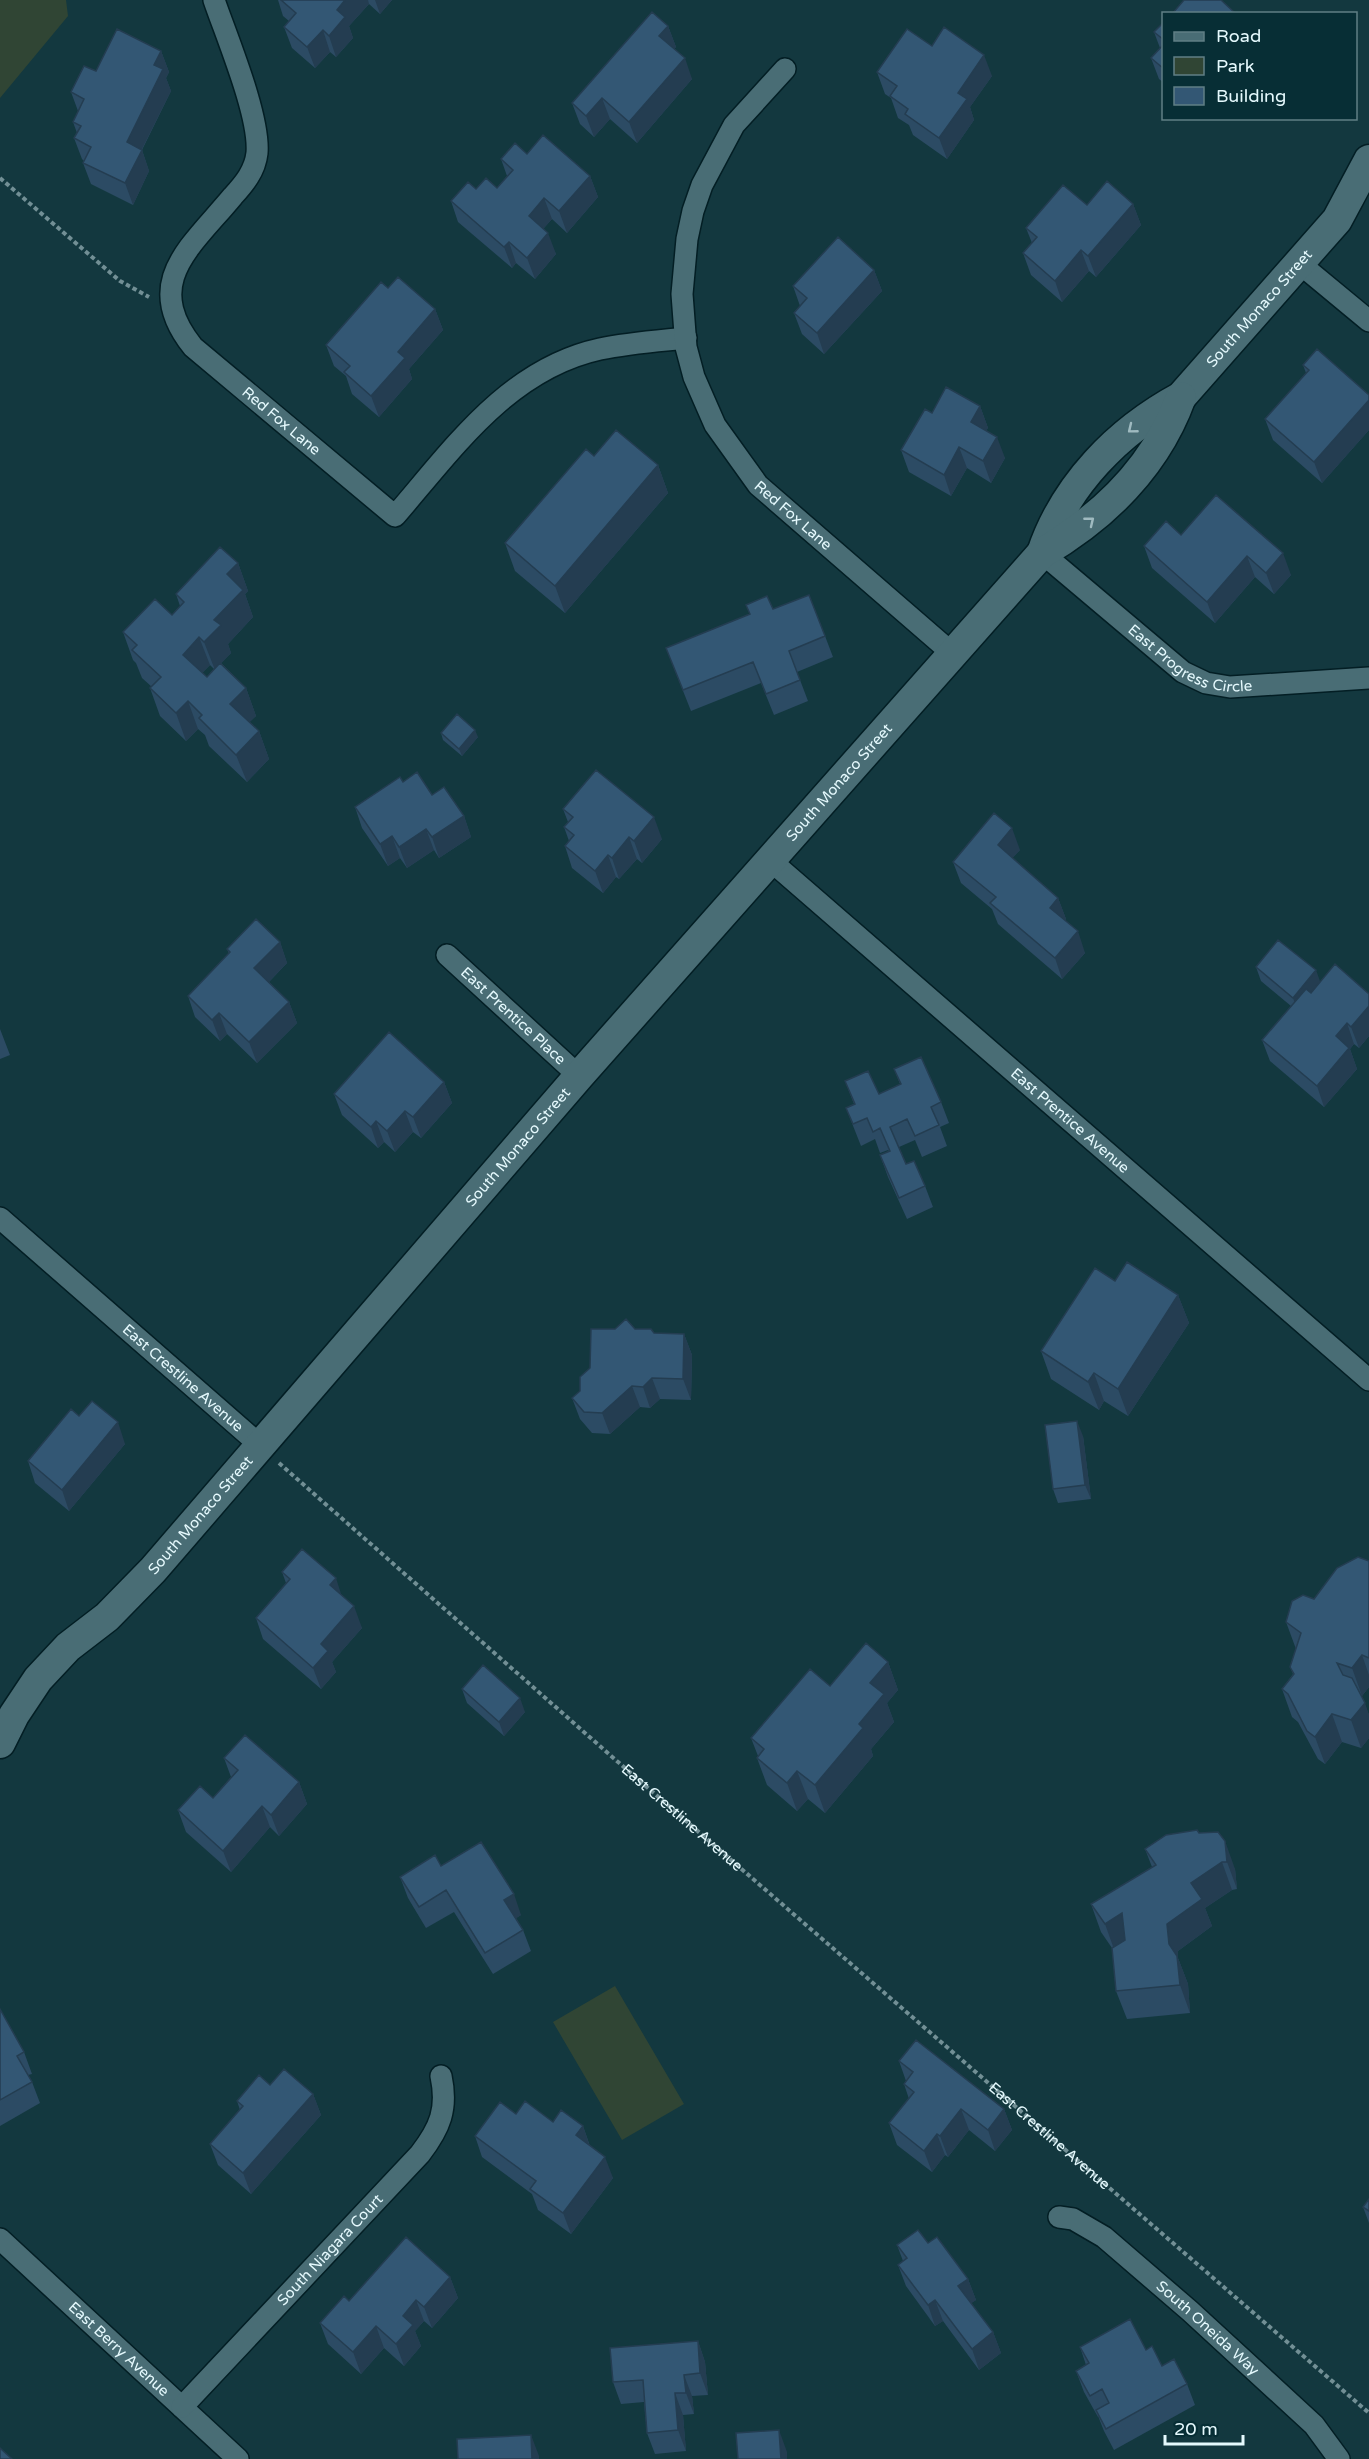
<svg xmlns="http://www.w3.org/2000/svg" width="1369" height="2459" font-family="'Varela Round',sans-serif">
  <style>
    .green { fill: #304534 }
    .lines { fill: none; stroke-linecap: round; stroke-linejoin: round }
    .street-casing { stroke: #031e24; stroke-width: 24 }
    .secondary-casing { stroke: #031e24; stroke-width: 33 }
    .path { stroke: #728f95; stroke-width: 4; stroke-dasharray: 4.5 3; stroke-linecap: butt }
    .street { stroke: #496d75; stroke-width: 21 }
    .secondary { stroke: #496d75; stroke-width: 30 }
    .wall { fill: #2c4b64; fill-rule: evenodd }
    .shaded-wall { fill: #243d51 }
    .building { fill: #335774; stroke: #243d51; stroke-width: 1.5 }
    .oneway { stroke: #9fbac0 }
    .labels { text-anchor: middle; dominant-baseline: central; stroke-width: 4.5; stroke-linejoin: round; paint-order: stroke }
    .street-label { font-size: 15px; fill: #e5f9fd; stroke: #072e35 }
  </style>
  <rect width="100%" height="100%" fill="#13383f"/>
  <path class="green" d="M0 0H66L68 16 0 98Z
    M615 1986 684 2104 622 2140 553 2022Z"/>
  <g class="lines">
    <defs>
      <g id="street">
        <path id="s2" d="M214 0C227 38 260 116 257 153 255 171 244 184 233 196 191 247 141 282 193 347L395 516C453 449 508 369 600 349 628 343 657 341 686 338"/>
        <path id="s3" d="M785 69 734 125 702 185 693 211 687 239 682 294 686 347 694 377 715 425 758 485 953 654"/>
        <path d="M1299 263 1369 321"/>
        <path id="s4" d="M1042 553 1183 672 1206 683 1230 687 1369 678"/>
        <path id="s5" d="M771 861 1369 1380"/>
        <path id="s6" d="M447 955 579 1076"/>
        <path id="s7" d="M0 1218 261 1446"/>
        <path id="s8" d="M1059 2217 1073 2219 1104 2237 1190 2311 1314 2425 1339 2459"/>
        <path id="s9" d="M0 2239 238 2459"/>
        <path id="s10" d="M182 2407 420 2154C440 2128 448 2109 441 2076"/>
      </g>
      <g id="secondary">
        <path id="s11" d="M1042 553C1065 485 1118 431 1181 397L1337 220 1369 160"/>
        <path id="s12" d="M0 1743 14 1715 38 1679 68 1647 107 1617 153 1570 579 1076 1042 553C1105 516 1156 466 1181 397"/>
      </g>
    </defs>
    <use href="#street" class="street-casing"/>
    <use href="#secondary" class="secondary-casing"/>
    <g class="path">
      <path d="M0 178 120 281 149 297"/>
      <path id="s1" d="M279 1463 610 1755 1369 2413"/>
    </g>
    <use href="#street" class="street"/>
    <use href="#secondary" class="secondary"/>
  </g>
  <path class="wall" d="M278 0H392L380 14 369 4 349 26 353 38 336 57 330 52 315 68 292 48 284 27 289 21 283 16Z
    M1164 22V83L1159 79 1151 58 1160 48 1154 32Z
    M668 26 676 47 674 49 692 79 637 143 610 119 594 137 580 124 572 103Z
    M932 46 992 76 970 107 974 120 947 159 913 135 909 125 898 118 891 98 885 94 877 72Z
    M161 51 169 72 166 78 171 91 142 150 149 171 133 205 91 184 83 163 84 161 82 159 74 138 77 133 73 122 78 111 71 92 96 71Z
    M527 154 590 176 598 197 567 233 552 219 543 229 556 254 535 279 516 263 512 268 458 222 451 201 476 189 497 188 507 176 501 159Z
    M1133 204 1141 225 1096 277 1089 271 1062 302 1031 275 1023 253 1032 243 1026 228 1087 205Z
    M874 270 882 291 824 354 802 334 794 313 800 306 793 286Z
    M388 288 435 309 443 330 409 369 412 379 379 417 352 394 346 376 334 366 326 345Z
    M1303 365 1369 395V430L1322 483 1273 440 1265 419 1306 373Z
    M980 406 988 428 986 430 1005 458 991 483 967 468 951 496 909 472 901 450 932 413Z
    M594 456 658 465 668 493 565 613 515 571 505 543Z
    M1216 495 1291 575 1274 594 1255 577 1215 623 1152 568 1144 546 1181 535Z
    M238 563 248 591 245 594 253 617 228 644 231 653 221 663 246 688 256 716 249 722 259 731 269 759 247 782 209 746 205 735 198 729 186 741 160 716 150 688 152 687 142 678 136 663 133 660 123 632 172 615 180 606 176 594ZM210 665 214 669 207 677 202 673Z
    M773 609 825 636 833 657 797 672 808 701 774 715 761 683 691 711 666 648Z
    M441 733 478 737 462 756 443 740Z
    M403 782 432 795 464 816 471 837 439 858 434 850 407 868 400 858 388 866 362 828 355 807Z
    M563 809 662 839 642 863 637 859 619 879 616 877 603 893 572 868 565 846 569 841 564 827 568 822Z
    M1020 850 1012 858 1058 898 1066 919 1065 920 1085 953 1062 979 998 924 992 909 961 883 953 862Z
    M280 942 287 963 269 982 289 1002 297 1023 257 1063 227 1034 220 1041 195 1017 188 996 229 954 227 949Z
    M1256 967 1369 994V1036L1359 1048 1354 1044 1350 1049 1357 1069 1324 1107 1270 1061 1262 1040 1291 1006 1261 981Z
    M0 1029 10 1055 0 1059Z
    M894 1069 941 1102 949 1123 940 1127 947 1146 922 1157 915 1140 899 1147 906 1164 925 1186 933 1207 907 1219 888 1177 880 1155 889 1151 888 1150 880 1153 875 1139 861 1146 846 1108 854 1104 845 1081 879 1094 900 1084Z
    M444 1082 452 1103 421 1138 413 1132 395 1152 384 1142 378 1148 342 1115 334 1094Z
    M1115 1281 1178 1295 1189 1323 1128 1416 1104 1401 1099 1410 1051 1379 1041 1351Z
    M615 1329H635L654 1333 684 1334 692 1355 691 1400 660 1399 650 1408 640 1407 610 1434 592 1433 580 1419 572 1398 580 1391 590 1368Z
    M79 1416 125 1444 69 1511 35 1483 28 1461Z
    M1083 1436 1091 1499 1058 1503 1053 1489Z
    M1369 1561V1687L1362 1696 1361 1695 1369 1715V1738L1361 1748 1342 1742 1325 1764 1318 1759 1298 1722 1292 1717 1282 1689 1293 1674 1290 1667 1296 1649 1286 1622Z
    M282 1572 342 1596 362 1628 332 1662 336 1672 321 1689 263 1639 256 1618 286 1583Z
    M888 1662 898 1690 887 1703 894 1722 871 1749 873 1756 825 1813 808 1799 797 1811 767 1785 757 1758 758 1756 751 1738 830 1686Z
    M462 1689 525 1712 504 1736 467 1703Z
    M224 1758 299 1782 307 1804 279 1836 270 1827 231 1872 186 1832 178 1810 213 1798 231 1777Z
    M1199 1833 1235 1869 1237 1889 1232 1890 1205 1908 1212 1926 1178 1951V1958L1188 1984 1190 2013 1127 2019 1116 1991 1112 1948 1101 1932 1091 1904 1152 1867 1145 1849Z
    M441 1866 521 1915 516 1918 523 1930 531 1951 493 1974 454 1912 426 1928 408 1898 400 1877Z
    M0 2009 24 2052 32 2074 28 2075 32 2082 40 2103 0 2126Z
    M899 2061 1004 2109 1012 2130 995 2151 969 2130 948 2157 945 2155 932 2172 897 2145 889 2123 909 2099 904 2084 906 2081Z
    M313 2094 321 2115 251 2194 218 2165 210 2144 240 2110 237 2101Z
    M516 2114 553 2122 583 2126 590 2146 613 2178 571 2234 538 2210 532 2194 482 2157 475 2136Z
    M1369 2199V2223L1363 2207Z
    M928 2243 968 2279 976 2300 971 2303 993 2332 1001 2353 979 2370 943 2321 935 2326 906 2286 898 2265 903 2261 897 2245Z
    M450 2277 458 2298 432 2328 424 2321 415 2331 421 2346 404 2366 384 2348 361 2374 328 2344 320 2323 349 2301Z
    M698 2341 705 2362 708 2395 692 2396 694 2414 683 2415 686 2451 655 2454 647 2433 644 2402 621 2404 613 2382Z
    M1080 2347 1146 2350 1162 2366 1187 2384 1195 2405 1114 2450 1104 2431 1098 2416V2417L1084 2392 1076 2371 1086 2365Z"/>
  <path class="shaded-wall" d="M345 0H368L369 4 349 26 353 38 336 57 329 36 337 10Z
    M375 0H392L380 14Z
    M668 26 676 47 667 57 659 36Z
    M323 30 330 52 315 68 307 47Z
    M161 51 169 72 166 78 171 91 135 163 142 150 149 171 133 205 125 183 127 142 154 65Z
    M984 55 992 76 970 107 974 120 947 159 939 138 958 93Z
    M685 58 692 79 637 143 629 122Z
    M602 98 610 119 594 137 586 116Z
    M590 176 598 197 567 233 559 211Z
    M544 198 552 219 536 237 529 216Z
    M1133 204 1141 225 1096 277 1088 256Z
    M548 233 556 254 535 279 527 258Z
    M509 242 516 263 512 268 504 247Z
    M1081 250 1089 271 1062 302 1055 281Z
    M874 270 882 291 824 354 817 333Z
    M435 309 443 330 409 369 412 379 379 417 371 396 398 352Z
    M1369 400V430L1322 483 1314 462Z
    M980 406 988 428 978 443 971 422Z
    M997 437 1005 458 991 483 983 461Z
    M959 447 967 468 951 496 944 475Z
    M658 465 668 493 565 613 555 586Z
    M1283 553 1291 575 1274 594 1266 573Z
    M1247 556 1255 577 1215 623 1207 602Z
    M238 563 248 591 245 594 253 617 228 644 231 653 215 670 204 642 214 620 227 574Z
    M199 637 210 665 193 682 183 655Z
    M246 688 256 716 240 732 230 704Z
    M188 701 198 729 186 741 176 713Z
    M475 730 478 737 462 756 459 749Z
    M259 731 269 759 247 782 236 755Z
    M464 816 471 837 439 858 432 837Z
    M654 817 662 839 642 863 634 841Z
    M1012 828 1020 850 1005 866 998 845Z
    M426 829 434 850 407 868 399 847Z
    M392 836 400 858 388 866 380 844Z
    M629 837 637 859 619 879 612 858Z
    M608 855 616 877 603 893 595 871Z
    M1058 898 1066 919 1057 929 1050 908Z
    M1078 931 1085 953 1062 979 1055 958Z
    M280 942 287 963 262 989 254 968Z
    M1316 970 1321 984 1298 1012 1293 998Z
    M289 1002 297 1023 257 1063 249 1042Z
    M1369 1006V1036L1359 1048 1351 1027Z
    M219 1013 227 1034 220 1041 212 1020Z
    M1347 1023 1354 1044 1350 1049 1357 1069 1324 1107 1317 1086 1336 1036Z
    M444 1082 452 1103 421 1138 413 1117Z
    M405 1111 413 1132 395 1152 387 1131Z
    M376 1121 384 1142 378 1148 371 1127Z
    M1178 1295 1189 1323 1128 1416 1118 1389Z
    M684 1334 692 1355 691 1400 683 1379Z
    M1094 1373 1104 1401 1099 1410 1088 1382Z
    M652 1378 660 1399 650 1408 643 1387Z
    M632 1386 640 1407 610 1434 602 1413Z
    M1077 1421 1083 1436 1091 1499 1085 1485Z
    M118 1422 125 1444 69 1511 62 1490Z
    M336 1578 343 1600 330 1585Z
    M354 1606 362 1628 332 1662 336 1672 321 1689 313 1668 321 1644Z
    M1362 1655 1369 1675V1687L1362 1696 1352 1668Z
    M888 1662 898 1690 887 1703 894 1722 871 1749 873 1756 825 1813 815 1785 859 1724 870 1683Z
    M520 1698 525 1712 504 1736 499 1722Z
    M1365 1703 1369 1715V1738L1361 1748 1351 1720Z
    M1332 1714 1342 1742 1325 1764 1315 1737Z
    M797 1771 808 1799 797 1811 787 1783Z
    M299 1782 307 1804 279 1836 271 1815Z
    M262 1806 270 1827 231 1872 223 1851Z
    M1225 1841 1235 1869 1237 1889 1227 1862Z
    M1222 1862 1232 1890 1205 1908 1212 1926 1178 1951V1958L1188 1984 1190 2013 1180 1985 1169 1944 1167 1924 1191 1883Z
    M514 1894 521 1915 512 1921 504 1900Z
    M1122 1913 1132 1940 1115 1952 1105 1924Z
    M313 2094 321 2115 251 2194 243 2173Z
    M961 2109 969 2130 948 2157 940 2136Z
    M1004 2109 1012 2130 995 2151 988 2130Z
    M583 2126 590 2147 576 2135Z
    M937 2134 945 2155 932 2172 924 2151Z
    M605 2157 613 2178 571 2234 563 2213Z
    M450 2277 458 2298 432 2328 424 2307Z
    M968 2279 976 2300 966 2307 958 2286Z
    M416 2300 424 2321 415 2331 421 2346 404 2366 396 2344 403 2316Z
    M935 2300 943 2321 935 2326 928 2305Z
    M376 2326 384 2348 361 2374 353 2352Z
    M993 2332 1001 2353 979 2370 972 2349Z
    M698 2341 705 2362 708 2395 700 2373Z
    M684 2375 692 2396 694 2414 686 2393Z
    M675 2393 683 2415 686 2451 678 2430Z
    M779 2430 787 2452V2459H781Z
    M531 2435 539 2456V2459H532Z"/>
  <path class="building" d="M281 0H345L337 10 345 17 329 36 323 30 307 47 284 27 296 13Z
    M1184 0H1221L1236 14H1172Z
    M652 12 668 26 659 36 685 58 629 122 602 98 586 116 572 103Z
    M1164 22V40L1154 32Z
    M944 27 984 55 958 93 967 99 939 138 905 114 908 109 890 96 897 86 877 72 907 29 932 46Z
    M117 29 161 51 154 65 163 69 127 142 142 150 125 183 83 163 91 147 74 138 81 126 73 122 84 99 71 92 84 66 96 71Z
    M1164 44V69L1151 58Z
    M543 135 590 176 559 211 544 198 529 216 548 233 527 258 509 242 504 247 451 201 468 182 476 189 486 178 497 188 513 170 501 159 515 143 527 154Z
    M1107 181 1133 204 1088 256 1081 250 1055 281 1023 253 1037 237 1026 228 1063 185 1087 205Z
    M838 237 874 270 817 333 794 313 807 298 793 286Z
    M398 277 435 309 398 352 405 358 371 396 344 372 350 366 326 345 381 282 388 288Z
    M1317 349 1369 395V400L1314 462 1265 419 1309 370 1303 365Z
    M946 387 980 406 971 422 997 437 983 461 959 447 944 475 901 450 925 409 932 413Z
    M616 430 658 465 555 586 505 543 586 449 594 456Z
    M1216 495 1283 553 1266 573 1247 556 1207 602 1144 546 1166 521 1181 535Z
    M220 547 238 563 227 574 243 590 214 620 221 625 204 642 199 637 183 655 207 677 220 663 246 688 230 704 259 731 236 755 199 718 202 715 188 701 176 713 150 688 161 677 132 650 137 645 123 632 155 599 172 615 184 602 176 594Z
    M809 595 825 636 789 651 800 680 766 694 753 662 683 690 666 648 750 614 746 605 767 596 773 609Z
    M457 714 475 730 459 749 441 733Z
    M596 770 654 817 634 841 629 837 612 858 608 855 595 871 565 846 574 835 564 827 573 817 563 809Z
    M417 772 432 795 444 787 464 816 432 837 426 829 399 847 392 836 380 844 355 807 400 777 403 782Z
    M994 813 1012 828 998 845 1058 898 1050 908 1078 931 1055 958 990 903 996 897 953 862Z
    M256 919 280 942 254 968 289 1002 249 1042 219 1013 212 1020 188 996 230 952 227 949Z
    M1278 940 1316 970 1293 998 1256 967Z
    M1335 964 1369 994V1006L1351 1027 1347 1023 1336 1036 1349 1048 1317 1086 1262 1040 1306 989 1311 993Z
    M389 1032 444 1082 413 1117 405 1111 387 1131 376 1121 371 1127 334 1094Z
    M921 1057 941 1102 931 1107 939 1125 915 1136 907 1119 890 1127 906 1164 914 1161 925 1186 899 1198 880 1155 890 1151 880 1128 873 1132 867 1118 853 1124 846 1108 855 1104 845 1081 868 1071 879 1094 901 1084 894 1069Z
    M1127 1262 1178 1295 1118 1389 1094 1373 1088 1382 1041 1351 1095 1268 1115 1281Z
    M626 1319 635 1329H651L654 1333 684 1334 683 1379 652 1378 643 1387 632 1386 602 1413 584 1412 572 1398 580 1391V1377L590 1368 591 1329H615Z
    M92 1401 118 1422 62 1490 28 1461 71 1409 79 1416Z
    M1077 1421 1085 1485 1053 1489 1045 1425Z
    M302 1549 336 1578 330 1585 354 1606 321 1644 328 1651 313 1668 256 1618 290 1579 282 1572Z
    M1358 1557 1369 1561V1658L1362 1655 1352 1668 1337 1663 1343 1675 1352 1678 1365 1703 1351 1720 1332 1714 1315 1737 1307 1731 1288 1694 1282 1689 1294 1674 1290 1667 1301 1633 1286 1622 1292 1601 1303 1595 1314 1599 1337 1568Z
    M866 1643 888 1662 870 1683 884 1694 859 1724 863 1728 815 1785 797 1771 787 1783 757 1758 764 1749 751 1738 810 1669 830 1686Z
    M483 1665 520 1698 499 1722 462 1689Z
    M245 1735 299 1782 271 1815 262 1806 223 1851 178 1810 200 1786 213 1798 238 1770 224 1758Z
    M1197 1830 1199 1833 1218 1832 1225 1841 1227 1862H1222L1191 1883 1202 1899 1167 1924 1169 1944 1177 1956 1180 1985 1116 1991 1112 1948 1125 1940 1122 1913 1105 1924 1091 1904 1156 1865 1145 1849 1166 1835Z
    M481 1842 514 1894 504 1900 523 1930 485 1953 446 1890 419 1907 400 1877 435 1855 441 1866Z
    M0 2009 24 2052 17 2056 32 2082 0 2100Z
    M916 2040 1004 2109 988 2130 961 2109 940 2136 937 2134 924 2151 889 2123 914 2092 904 2084 913 2072 899 2061Z
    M284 2069 313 2094 243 2173 210 2144 243 2106 237 2101 259 2075 270 2085Z
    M525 2101 553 2122 561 2110 583 2126 576 2135 605 2157 563 2213 530 2189 536 2181 475 2136 500 2102 516 2114Z
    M1369 2199V2211L1363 2207Z
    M918 2230 928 2243 937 2237 968 2279 958 2286 993 2332 972 2349 935 2300 928 2305 898 2265 907 2258 897 2245Z
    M406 2237 450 2277 424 2307 416 2300 403 2316 413 2325 396 2344 376 2326 353 2352 320 2323 344 2296 349 2301Z
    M1130 2319 1146 2350 1152 2346 1162 2366 1174 2359 1187 2384 1106 2429 1096 2410 1109 2403 1102 2389 1090 2396 1076 2371 1089 2363 1080 2347Z
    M698 2341 700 2373 684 2375 686 2393H675L678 2430 647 2433 643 2380 613 2382 610 2348Z
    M779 2430 781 2459H738L736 2433Z
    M531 2435 532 2459H458L457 2439Z
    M0 2448 12 2459H0Z"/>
  <defs><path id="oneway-chevron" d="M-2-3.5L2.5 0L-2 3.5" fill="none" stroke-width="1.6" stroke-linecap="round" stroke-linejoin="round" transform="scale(1.5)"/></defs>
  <g class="oneway">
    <use href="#oneway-chevron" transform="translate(1132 429) rotate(141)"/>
    <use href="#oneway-chevron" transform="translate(1090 521) rotate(-39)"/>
  </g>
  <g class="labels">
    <g class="street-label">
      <text stroke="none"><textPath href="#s11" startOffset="332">South Monaco Street</textPath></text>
      <text stroke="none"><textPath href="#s2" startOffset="502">Red Fox Lane</textPath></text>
      <text stroke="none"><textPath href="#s3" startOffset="512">Red Fox Lane</textPath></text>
      <text stroke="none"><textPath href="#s4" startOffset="186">East Progress Circle</textPath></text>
      <text stroke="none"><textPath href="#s12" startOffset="1278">South Monaco Street</textPath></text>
      <text stroke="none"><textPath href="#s6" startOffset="90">East Prentice Place</textPath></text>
      <text stroke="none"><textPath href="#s5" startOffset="396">East Prentice Avenue</textPath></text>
      <text stroke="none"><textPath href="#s12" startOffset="792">South Monaco Street</textPath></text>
      <text stroke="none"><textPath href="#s7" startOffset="243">East Crestline Avenue</textPath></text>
      <text stroke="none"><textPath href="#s12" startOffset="306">South Monaco Street</textPath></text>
      <text stroke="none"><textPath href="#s1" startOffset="537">East Crestline Avenue</textPath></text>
      <text stroke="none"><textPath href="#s1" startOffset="1023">East Crestline Avenue</textPath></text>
      <text stroke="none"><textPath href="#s10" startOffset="216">South Niagara Court</textPath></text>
      <text stroke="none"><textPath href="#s8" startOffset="188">South Oneida Way</textPath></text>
      <text stroke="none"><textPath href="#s9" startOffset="162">East Berry Avenue</textPath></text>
    </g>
  </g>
  <rect x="1162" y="12" width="195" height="108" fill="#072e35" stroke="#607f85" stroke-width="1.5"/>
  <rect x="1174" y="32" width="30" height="9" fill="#496d75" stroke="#607f85" stroke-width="1.5"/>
  <text x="1216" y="42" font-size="18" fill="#e5f9fd">Road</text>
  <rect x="1174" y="57" width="30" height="18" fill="#304534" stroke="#607f85" stroke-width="1.5"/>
  <text x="1216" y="72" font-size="18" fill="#e5f9fd">Park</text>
  <rect x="1174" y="87" width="30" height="18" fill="#335774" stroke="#607f85" stroke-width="1.5"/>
  <text x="1216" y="102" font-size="18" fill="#e5f9fd">Building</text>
  <path d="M1165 2435v9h78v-9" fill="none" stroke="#e5f9fd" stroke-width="3"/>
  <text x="1174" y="2435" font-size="18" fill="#e5f9fd" stroke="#072e35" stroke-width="4.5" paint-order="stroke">20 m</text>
</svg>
